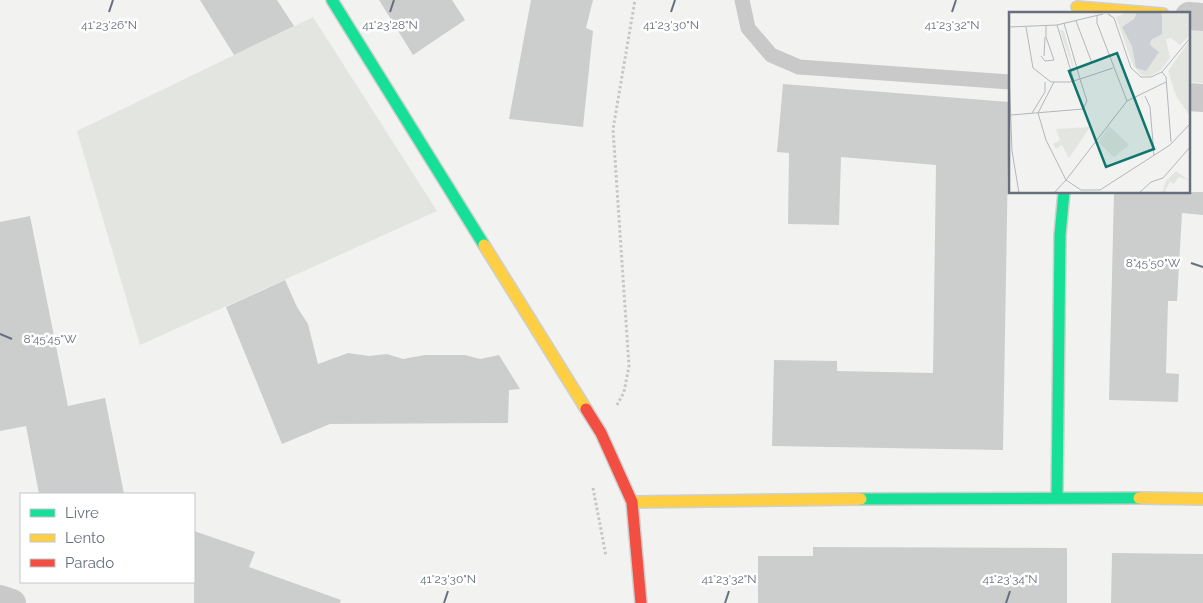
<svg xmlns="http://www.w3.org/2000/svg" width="1203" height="603" font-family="Raleway,sans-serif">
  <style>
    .green { fill: #e2e5e0 }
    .building { fill: #cccdcd }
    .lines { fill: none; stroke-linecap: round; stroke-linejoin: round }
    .fast-casing { stroke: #cecfcf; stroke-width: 14 }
    .slow-casing { stroke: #cecfcf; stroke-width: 14 }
    .jam-casing { stroke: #cecfcf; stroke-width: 14 }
    .path { stroke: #c6c6c6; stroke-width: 3; stroke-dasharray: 2.5 2.5; stroke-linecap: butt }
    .lane { stroke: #c9c9ca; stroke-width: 15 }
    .street { stroke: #c9c9ca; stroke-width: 28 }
    .fast { stroke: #16e098; stroke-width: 11 }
    .slow { stroke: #ffcf43; stroke-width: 11 }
    .jam { stroke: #f24e42; stroke-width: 11 }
    .ticks { fill: none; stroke: #676f7e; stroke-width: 2 }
    .inset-road { fill: none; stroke: #b2b6bc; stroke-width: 1 }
    .view { fill: #0f766e; fill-opacity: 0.15; stroke: #0f766e; stroke-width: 2.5 }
    .inset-edge { fill: none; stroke: #676f7e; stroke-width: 2.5 }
    .ticks-label { font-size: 12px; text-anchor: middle; fill: #676f7e; stroke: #fff; stroke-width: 5; stroke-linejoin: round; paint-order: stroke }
  </style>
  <rect width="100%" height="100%" fill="#f2f3f1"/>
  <path class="green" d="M313 17 437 211 140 345 77 131Z
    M1189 30 1203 31V83L1189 82Z"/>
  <path class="building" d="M200 0H277L294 26 234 55Z
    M379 0H452L465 20 413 55Z
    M531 0H593L586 28 593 31 583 127 509 119Z
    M783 84 1009 102 1003 450 772 446 774 360 837 361V371L933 373 936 165 841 157 839 225 788 224 789 153 777 152Z
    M1114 192H1203V215L1182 213 1177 301H1168L1166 373 1179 374 1178 402 1109 400Z
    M30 216 68 406 105 398 124 494H39L26 426 0 431V222Z
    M285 280 297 307 308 324 318 364 348 353 369 356 387 354 403 359 425 355H465L480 359 499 355 520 389 509 390 508 423 330 424 282 444 226 307Z
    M194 531 255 552 249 567 341 600 340 603H194Z
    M813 547 1067 548V603H758V556H813Z
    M1112 553 1203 554V603H1111Z"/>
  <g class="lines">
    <defs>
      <path id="fast" d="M332 0 484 245
        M1057 497 1060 235 1064 192
        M861 499 1139 498"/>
      <path id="slow" d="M1077 7 1163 14
        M484 245 586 409
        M1139 498 1203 499
        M632 502 861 499"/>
      <path id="jam" d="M586 409 601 433 632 502 641 603"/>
    </defs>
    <use href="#fast" class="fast-casing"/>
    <use href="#slow" class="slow-casing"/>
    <use href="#jam" class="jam-casing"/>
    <path class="path" d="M617 405 624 392 629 366 613 129 635 0
      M593 488 606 556"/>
    <path class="lane" d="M742 0 748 28 771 55 799 67 1010 82"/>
    <path class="street" d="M1189 16 1203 17
      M1189 97 1203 98
      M0 599 12 603"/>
    <use href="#fast" class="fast"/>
    <use href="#slow" class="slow"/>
    <use href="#jam" class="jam"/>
  </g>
  <path class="ticks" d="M109 12 113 0M390 12 394 0M671 12 675 0M952 12 956 0M1191 263 1203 267M0 334 12 339M444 603 448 591M725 603 729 591M1006 603 1010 591"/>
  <g transform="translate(1009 12)">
    <rect width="181" height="181" fill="#f2f3f1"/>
    <path d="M118 0H181V23L171 33 162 26 157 27 161 46 152 58 141 64 132 63 124 53 107 5ZM53 18 55 19 68 67 51 19ZM181 28V104L167 84 159 59ZM100 114 120 133 105 145 89 130ZM81 115 60 146 53 133 47 137 44 132 51 128 47 117ZM167 159 181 169 170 165 165 172 161 170 156 179 160 181H153L157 169Z" fill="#e2e5e0"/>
    <path d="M128 0H152L153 5V22L142 28 141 33 150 40 137 59 127 56 123 34 113 15 125 7Z" fill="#ccd0d4"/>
    <path class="inset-road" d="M99 2 105 6 122 56 132 65H142L153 60 182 25M88 4V11L118 89M67 9 83 51M48 13 65 69M0 15 48 13 94 2M17 15 24 56 42 70H61L71 67 55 11M32 44 36 49 45 48 37 25V14M35 44 36 25M0 59 3 139 10 181M153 60 157 65 162 130M45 70 29 101 37 128 57 168 118 89 157 70M136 84 141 95 145 143M23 101 36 80V70M2 103 74 97 78 89 71 67 104 56M45 181 57 168 72 178H91L161 133 182 111M130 181 142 170 154 166 182 134"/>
    <path class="view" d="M108 41 145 137 97 155 60 59Z"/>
    <rect width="181" height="181" class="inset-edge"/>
  </g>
  <g class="ticks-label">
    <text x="390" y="29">41°23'28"N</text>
    <text x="671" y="29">41°23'30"N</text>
    <text x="952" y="29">41°23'32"N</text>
    <text x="109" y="29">41°23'26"N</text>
    <text x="1153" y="267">8°45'50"W</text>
    <text x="50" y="343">8°45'45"W</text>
    <text x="448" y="583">41°23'30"N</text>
    <text x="729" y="583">41°23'32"N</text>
    <text x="1010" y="583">41°23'34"N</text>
  </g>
  <rect x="20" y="493" width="175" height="90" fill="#ffffff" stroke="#c2c5cb"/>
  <rect x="30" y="509" width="25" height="8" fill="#16e098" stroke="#c2c5cb"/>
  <text x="65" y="518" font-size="15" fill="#676f7e">Livre</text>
  <rect x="30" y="534" width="25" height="8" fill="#ffcf43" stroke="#c2c5cb"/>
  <text x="65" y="543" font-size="15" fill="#676f7e">Lento</text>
  <rect x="30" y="559" width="25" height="8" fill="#f24e42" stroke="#c2c5cb"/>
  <text x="65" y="568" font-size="15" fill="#676f7e">Parado</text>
</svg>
